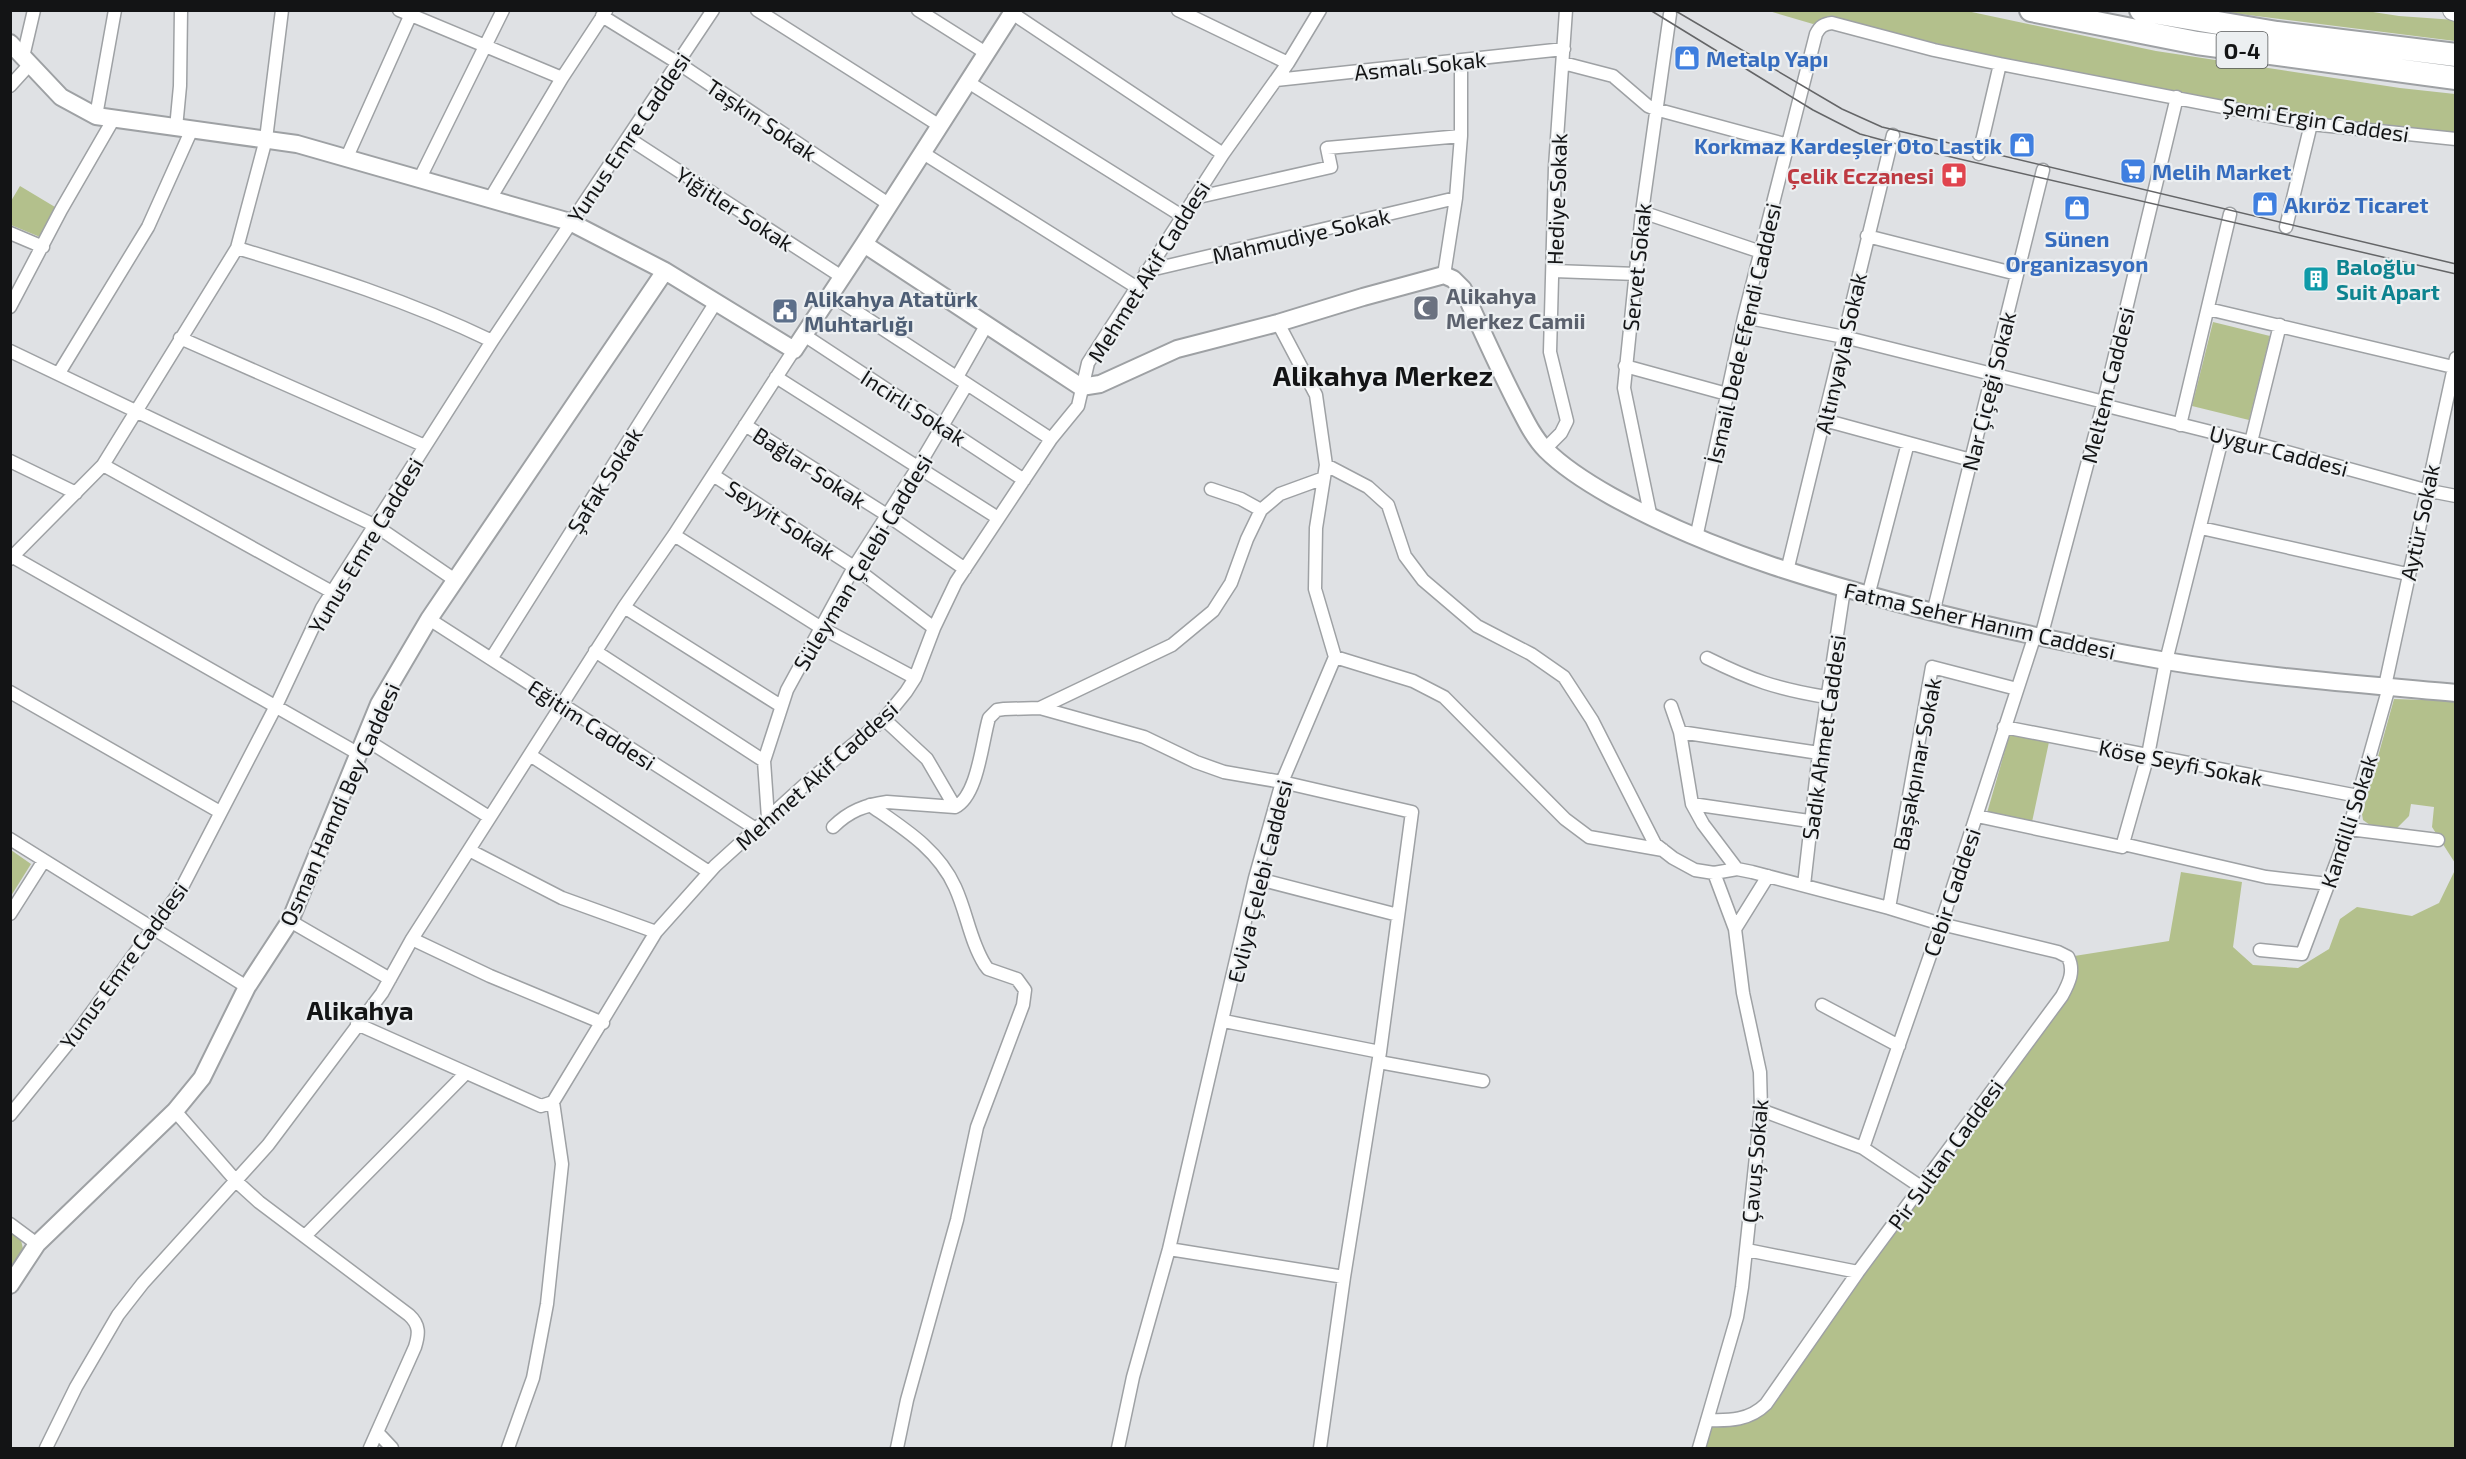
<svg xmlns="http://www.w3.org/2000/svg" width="2466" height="1459" font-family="'Exo 2',sans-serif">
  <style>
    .green { fill: #b3c08c }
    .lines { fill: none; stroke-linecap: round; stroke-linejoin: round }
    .street-casing { stroke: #9ea1a4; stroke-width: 15 }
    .secondary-casing { stroke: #9ea1a4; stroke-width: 20 }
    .primary-casing { stroke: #9ea1a4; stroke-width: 22 }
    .highway-casing { stroke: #9ea1a4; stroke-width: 26 }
    .street { stroke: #fff; stroke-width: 12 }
    .secondary { stroke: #fff; stroke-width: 16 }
    .primary { stroke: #fff; stroke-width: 20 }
    .highway { stroke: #fff; stroke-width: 22 }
    .tram { stroke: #646567; stroke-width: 1.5 }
    .labels { text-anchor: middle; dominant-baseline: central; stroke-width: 4.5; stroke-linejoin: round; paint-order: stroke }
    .shield { fill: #eceff1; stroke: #545657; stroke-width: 1.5 }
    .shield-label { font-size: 21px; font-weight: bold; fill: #131415 }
    .shop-label { font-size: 22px; font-weight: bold; fill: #366cbe; stroke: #eceff1; text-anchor: start }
    .street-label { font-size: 22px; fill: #131415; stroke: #eceff1 }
    .health-label { font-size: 22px; font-weight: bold; fill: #be3a42; stroke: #eceff1; text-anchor: end }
    .culture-label { font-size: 22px; font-weight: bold; fill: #0d838f; stroke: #eceff1; text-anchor: start }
    .worship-label { font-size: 22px; font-weight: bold; fill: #5b616d; stroke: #eceff1; text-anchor: start }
    .service-label { font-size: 22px; font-weight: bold; fill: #4e5e75; stroke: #eceff1; text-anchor: start }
    .quarter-label { font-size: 26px; font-weight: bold; fill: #131415; stroke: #eceff1 }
    .district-label { font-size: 28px; font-weight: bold; fill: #131415; stroke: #eceff1 }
  </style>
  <rect width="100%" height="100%" fill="#dfe1e4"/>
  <path class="green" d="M2360 10 2399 16 2455 20V41L2216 11Z
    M1769 11H1967L2156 51 2400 88 2455 94V132L2314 118 2181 93 2002 60 1832 17 1813 24Z
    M20 186 55 207 40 237 11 225V201Z
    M2213 322 2270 336 2249 420 2192 406Z
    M2394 699 2455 701V863L2432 827 2434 807 2411 804 2409 816 2397 828 2370 825 2363 820 2362 814Z
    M2010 733 2049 742 2032 822 1987 813Z
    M11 850 31 864 11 896Z
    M2455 870V1448H1699L1707 1420 1751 1416 2062 996 2068 957 2169 941 2181 872 2242 882 2233 947 2253 965 2298 968 2329 949 2340 919 2357 907 2412 916 2439 903Z
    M11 1231 21 1240 23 1249 11 1268Z"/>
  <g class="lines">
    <defs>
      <path id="street" d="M399 10 562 78
        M757 10 940 126
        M918 10 986 53
        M1178 10 1288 63
        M1012 13 1223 154
        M602 16 678 63 890 205
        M23 57 34 10
        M1563 63 1613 76 1648 106 1655 109 1788 145
        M1276 80 1564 49
        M968 82 1182 216
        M10 86 30 64
        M96 116 115 10
        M176 128 180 86 181 10
        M628 138 842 277
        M923 153 1136 287
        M1979 154 2000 64
        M347 157 411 14
        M419 180 503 10
        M1194 198 1331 167 1327 148 1461 136
        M490 199 562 78 606 11
        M1642 212 1761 252
        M2286 227 2311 124
        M10 233 43 247
        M1867 236 2017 274
        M237 248C324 274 409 301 492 341
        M1146 271 1456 198
        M1554 271 1637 274
        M1444 275 1456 198 1461 136V61
        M831 295 1051 439
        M10 307 61 210 113 120
        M2208 309 2453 367
        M1744 317 1844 337 2104 402
        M804 335 1024 480
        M180 338 425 446
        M10 351 376 526 455 580
        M1625 366 1727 394
        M59 373 148 227 192 129
        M776 377 998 518
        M957 377 987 324
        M2103 405 2251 442 2425 490 2456 496
        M1824 420 1971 460
        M745 425 887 515 965 569
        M2180 425 2230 214
        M2251 442 2280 325
        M1545 449 1561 433 1567 421 1550 352 1555 167 1566 10
        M10 461 76 493
        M103 465 332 592
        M1326 465 1368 487 1388 505 1405 556 1423 580 1477 626 1531 654 1564 677 1592 720 1655 844 1673 858 1695 870 1714 873 1737 869 1752 872 1889 908 1941 924 2058 952 2068 957C2075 971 2069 983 2062 996L1858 1272 1766 1404C1750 1420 1730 1421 1707 1420
        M713 475 854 567 934 628
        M1211 489 1241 499 1261 510
        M1651 518 1624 388 1642 212 1670 14
        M2201 528 2407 574
        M674 535 820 627 915 678
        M1696 538 1744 317 1816 34C1820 26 1824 24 1832 23L1934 50 2000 64 2311 124 2456 139
        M13 557 359 754
        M10 559 103 465 237 248 266 139 282 10
        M1787 571 1893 135
        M1868 596 1908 443
        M624 607 781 706
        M1933 613 2043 170
        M429 619 756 829
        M2041 637 2103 405 2177 97
        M595 651 764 761
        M1335 657 1413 681 1444 697 1565 819 1589 837 1663 850
        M1707 658C1751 680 1777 689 1826 697
        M491 659 716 302
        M2385 686 2456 358
        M10 692 220 812
        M1671 706 1680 732 1692 804 1703 824 1737 869
        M1040 708 1172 645 1213 611 1231 583 1247 539 1261 510 1280 494 1324 478
        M884 719 927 759 955 807
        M2004 727 2358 796
        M1680 732 1819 753
        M365 739 489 817
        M530 755 709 872
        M1692 804 1809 821
        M870 805C903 828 938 849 955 887 967 913 970 941 985 965L988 969 1017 979 1025 990 1023 1005 977 1127 957 1220 907 1400 897 1448
        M1977 816 2122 847 2148 755 2166 661 2223 435
        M768 818 764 761 787 690 854 567 918 467 967 384
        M833 827C849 811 865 805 887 802L955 807C978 796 982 741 989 718L997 710 1004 709 1040 708 1144 737 1196 762 1224 772 1282 782 1412 812 1380 1052 1344 1277 1320 1448
        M2349 829 2438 840
        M10 839 247 987
        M2123 844 2266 877 2329 884
        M469 850 624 607 674 535 794 350
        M1255 878 1398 915
        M1804 885 1819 753 1844 589
        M1889 908 1932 667 2017 689
        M10 914 43 862
        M290 921 390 979
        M1735 929 1768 876
        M412 939 490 976 603 1023
        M2260 950 2302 954 2349 829 2389 687
        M1822 1005 1899 1046
        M1224 1021 1380 1052
        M357 1024 541 1106 553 1102 656 932 715 866 810 780 884 719 906 692 915 678 934 628 956 582 1051 439 1078 406 1088 363 1223 154 1288 63 1320 10
        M1379 1062 1483 1081
        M1761 1110 1863 1148 1921 1187
        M175 1111 237 1182 259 1202 409 1315C420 1325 419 1334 415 1347L370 1448
        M10 1115 78 1031 179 893 276 706 322 608 492 341 713 10
        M1863 1148 1941 924 2035 635
        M10 1224 37 1244
        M305 1236 466 1073
        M1169 1249 1344 1277
        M1747 1250 1858 1272
        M377 1432 392 1448
        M46 1448 76 1387 118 1315 143 1283 268 1145 382 993 412 939 469 850 562 898 656 932
        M508 1448 533 1378 547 1304 562 1164 553 1102
        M1118 1448 1133 1377 1169 1249 1255 878 1282 782 1335 657 1315 589 1316 528 1326 465 1316 395 1278 323
        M1699 1448 1737 1317 1742 1287 1761 1110 1760 1072 1743 993 1735 929 1714 873"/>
      <path id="secondary" d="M10 43 61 97 96 116 297 144 570 222 665 271 794 350 864 244 1014 10
        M864 244 1081 387 1100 384 1177 349 1278 323 1363 297 1444 275 1453 279 1463 289C1480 327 1497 365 1516 402 1525 419 1533 437 1546 450 1565 469 1588 483 1611 496 1663 525 1717 547 1773 566 1901 608 2033 638 2166 661 2262 677 2359 684 2456 693
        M10 1285 37 1244 175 1111 202 1078 247 987 290 921 379 704 429 619 665 271"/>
      <path id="primary" d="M2453 10 2456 11"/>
      <path id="highway" d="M2031 10 2197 43 2456 78
        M2141 10 2277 33 2456 55"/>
    </defs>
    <use href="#street" class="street-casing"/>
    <use href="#secondary" class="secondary-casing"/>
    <use href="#primary" class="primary-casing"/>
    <use href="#highway" class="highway-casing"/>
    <use href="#street" class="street"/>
    <use href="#secondary" class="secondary"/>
    <use href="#primary" class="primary"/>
    <use href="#highway" class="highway"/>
    <path class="tram" d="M1650 10 1813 110 1860 134 1908 147 2456 274
      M1674 10 1842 109 1882 127 2456 264"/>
  </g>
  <defs>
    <symbol id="shop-square" viewBox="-11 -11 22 22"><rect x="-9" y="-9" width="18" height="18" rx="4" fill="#3f7fe0" stroke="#eceff1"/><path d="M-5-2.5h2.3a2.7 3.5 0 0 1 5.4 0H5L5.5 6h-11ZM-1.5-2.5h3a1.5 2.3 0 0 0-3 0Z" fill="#fff"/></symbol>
    <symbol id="supermarket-square" viewBox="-11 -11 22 22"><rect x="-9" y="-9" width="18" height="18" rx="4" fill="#3f7fe0" stroke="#eceff1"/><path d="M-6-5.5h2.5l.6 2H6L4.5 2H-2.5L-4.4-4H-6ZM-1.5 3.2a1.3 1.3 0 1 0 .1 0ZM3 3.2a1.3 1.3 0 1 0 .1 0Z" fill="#fff"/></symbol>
    <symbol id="pharmacy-square" viewBox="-11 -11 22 22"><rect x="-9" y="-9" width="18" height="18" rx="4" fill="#e0444e" stroke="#eceff1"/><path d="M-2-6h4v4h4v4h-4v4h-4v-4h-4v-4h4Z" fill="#fff"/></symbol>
    <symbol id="building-square" viewBox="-11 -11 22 22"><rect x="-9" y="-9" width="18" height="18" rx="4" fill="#0f9aa8" stroke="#eceff1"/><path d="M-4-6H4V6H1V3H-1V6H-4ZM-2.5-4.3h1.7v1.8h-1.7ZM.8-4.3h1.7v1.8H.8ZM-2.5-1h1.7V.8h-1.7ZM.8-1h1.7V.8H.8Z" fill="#fff"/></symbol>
    <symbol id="mosque-square" viewBox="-11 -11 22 22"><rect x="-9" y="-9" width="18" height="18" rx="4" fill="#6b7280" stroke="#eceff1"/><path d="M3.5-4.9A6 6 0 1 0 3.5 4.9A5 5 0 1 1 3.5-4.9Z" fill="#fff"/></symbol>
    <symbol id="civic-square" viewBox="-11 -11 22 22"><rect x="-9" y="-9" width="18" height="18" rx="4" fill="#5c6f8a" stroke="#eceff1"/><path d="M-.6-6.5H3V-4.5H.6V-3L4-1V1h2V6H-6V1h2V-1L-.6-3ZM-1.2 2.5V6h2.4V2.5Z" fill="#fff"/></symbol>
  </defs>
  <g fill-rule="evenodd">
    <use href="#shop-square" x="1672" y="43" width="30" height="30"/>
    <use href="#shop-square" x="2007" y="130" width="30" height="30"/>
    <use href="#supermarket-square" x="2118" y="156" width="30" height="30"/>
    <use href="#pharmacy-square" x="1939" y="160" width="30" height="30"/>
    <use href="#shop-square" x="2250" y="189" width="30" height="30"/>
    <use href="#shop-square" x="2062" y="193" width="30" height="30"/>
    <use href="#building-square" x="2301" y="264" width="30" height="30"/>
    <use href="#mosque-square" x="1411" y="293" width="30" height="30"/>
    <use href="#civic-square" x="770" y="296" width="30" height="30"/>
  </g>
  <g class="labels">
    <rect class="shield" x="2216.5" y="32" width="51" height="36" rx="4.5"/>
    <g class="shield-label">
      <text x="2242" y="50">O-4</text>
    </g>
    <g class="shop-label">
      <text x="1706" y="58">Metalp Yapı</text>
      <text x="2002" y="145" text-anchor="end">Korkmaz Kardeşler Oto Lastik</text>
      <text x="2152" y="171">Melih Market</text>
      <text x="2284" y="204">Akıröz Ticaret</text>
      <text x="2077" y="238" text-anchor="middle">Sünen<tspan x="2077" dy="25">Organizasyon</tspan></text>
    </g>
    <g class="street-label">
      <text transform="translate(1420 65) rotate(-6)">Asmalı Sokak</text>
      <text transform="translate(762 119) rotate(34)">Taşkın Sokak</text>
      <text transform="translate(2316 119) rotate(9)">Şemi Ergin Caddesi</text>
      <text transform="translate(628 137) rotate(-56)">Yunus Emre Caddesi</text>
      <text transform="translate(1556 199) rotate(-88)">Hediye Sokak</text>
      <text transform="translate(735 208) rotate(33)">Yiğitler Sokak</text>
      <text transform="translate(1301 235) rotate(-13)">Mahmudiye Sokak</text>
      <text transform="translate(1636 267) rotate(-84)">Servet Sokak</text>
      <text transform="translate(1148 271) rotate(-58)">Mehmet Akif Caddesi</text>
      <text transform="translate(1743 333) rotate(-77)">İsmail Dede Efendi Caddesi</text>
      <text transform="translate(1840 353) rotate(-77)">Altınyayla Sokak</text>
      <text transform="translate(2107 385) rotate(-76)">Meltem Caddesi</text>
      <text transform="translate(1988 391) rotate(-76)">Nar Çiçeği Sokak</text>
      <text transform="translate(914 407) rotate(33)">İncirli Sokak</text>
      <text transform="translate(2279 450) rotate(15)">Uygur Caddesi</text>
      <text transform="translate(810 467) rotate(33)">Bağlar Sokak</text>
      <text transform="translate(604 480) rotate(-58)">Şafak Sokak</text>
      <text transform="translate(781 519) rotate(33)">Seyyit Sokak</text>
      <text transform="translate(2419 522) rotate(-78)">Aytür Sokak</text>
      <text transform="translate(365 545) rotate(-59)">Yunus Emre Caddesi</text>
      <text transform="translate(862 562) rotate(-59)">Süleyman Çelebi Caddesi</text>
      <text transform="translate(1980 620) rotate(13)">Fatma Seher Hanım Caddesi</text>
      <text transform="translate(592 724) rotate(33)">Eğitim Caddesi</text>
      <text transform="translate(1823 737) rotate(-82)">Sadık Ahmet Caddesi</text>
      <text transform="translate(2181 762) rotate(11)">Köse Seyfi Sokak</text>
      <text transform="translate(1916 764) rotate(-79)">Başakpınar Sokak</text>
      <text transform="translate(816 775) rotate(-42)">Mehmet Akif Caddesi</text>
      <text transform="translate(339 804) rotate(-66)">Osman Hamdi Bey Caddesi</text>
      <text transform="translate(2348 821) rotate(-72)">Kandilli Sokak</text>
      <text transform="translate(1259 881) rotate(-76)">Evliya Çelebi Caddesi</text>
      <text transform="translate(1951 892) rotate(-71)">Cebir Caddesi</text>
      <text transform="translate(123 965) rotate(-54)">Yunus Emre Caddesi</text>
      <text transform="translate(1945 1154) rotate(-54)">Pir Sultan Caddesi</text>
      <text transform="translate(1754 1161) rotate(-85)">Çavuş Sokak</text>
    </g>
    <g class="health-label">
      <text x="1934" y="175">Çelik Eczanesi</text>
    </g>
    <g class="culture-label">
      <text x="2336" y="266">Baloğlu<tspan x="2336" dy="25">Suit Apart</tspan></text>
    </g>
    <g class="worship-label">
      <text x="1446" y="295">Alikahya<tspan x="1446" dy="25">Merkez Camii</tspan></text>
    </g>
    <g class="service-label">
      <text x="804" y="298">Alikahya Atatürk<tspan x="804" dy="25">Muhtarlığı</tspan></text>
    </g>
    <g class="quarter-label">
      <text x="360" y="1009">Alikahya</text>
    </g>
    <g class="district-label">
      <text x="1383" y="375">Alikahya Merkez</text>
    </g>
  </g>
  <rect width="2466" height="1459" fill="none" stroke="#131415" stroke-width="24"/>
</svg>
